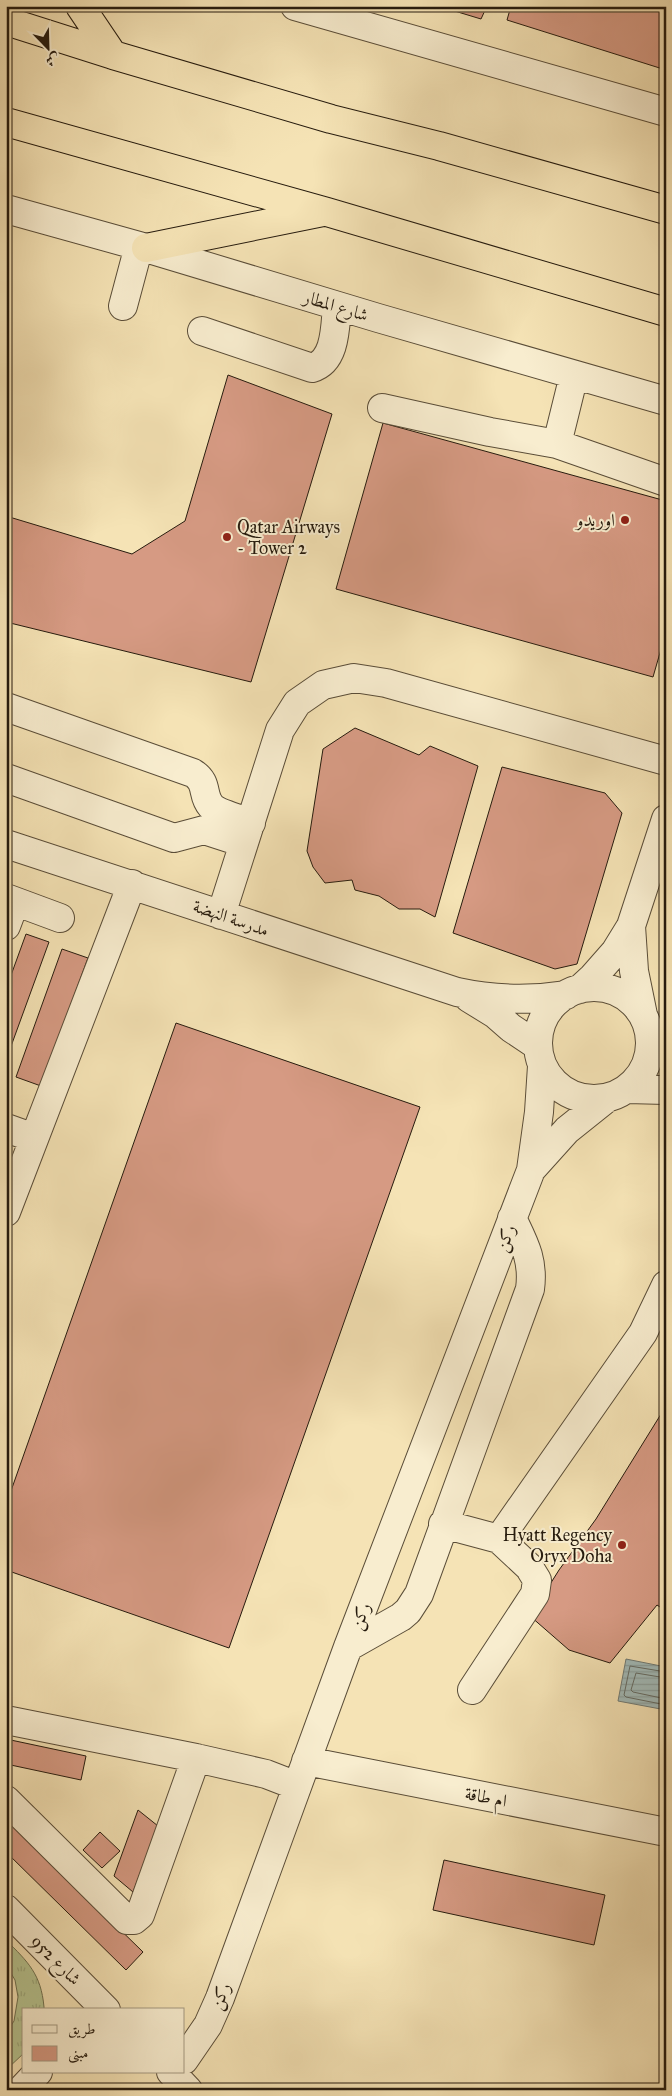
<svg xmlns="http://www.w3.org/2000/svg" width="672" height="2096" font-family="'IM FELL Great Primer',Amiri,serif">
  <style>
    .grass { fill: url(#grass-tufts); stroke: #6e7050 }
    .water { fill: url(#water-rules); stroke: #707b75 }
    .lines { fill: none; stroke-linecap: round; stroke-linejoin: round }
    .shore { stroke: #646b64; stroke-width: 1 }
    .building { fill: #d69a83; stroke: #261b0e }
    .minor-casing { stroke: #5a4d38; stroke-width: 30 }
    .highway-casing { stroke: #261b0e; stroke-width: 30 }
    .minor { stroke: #f8edcf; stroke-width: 28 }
    .highway { stroke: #f5e3b5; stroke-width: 28 }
    .poi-dot { fill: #8f2418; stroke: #f8edcf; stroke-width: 2 }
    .labels { text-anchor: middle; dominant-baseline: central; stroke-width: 4; stroke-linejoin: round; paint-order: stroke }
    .street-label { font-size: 18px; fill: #261b0e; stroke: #f8edcf }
    .poi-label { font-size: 18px; fill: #261b0e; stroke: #f8edcf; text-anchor: end }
  </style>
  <defs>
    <pattern id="grass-tufts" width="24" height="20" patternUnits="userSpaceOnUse" patternTransform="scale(1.25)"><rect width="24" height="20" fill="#b7c591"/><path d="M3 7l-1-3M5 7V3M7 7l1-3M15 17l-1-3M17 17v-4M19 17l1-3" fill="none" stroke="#9da97c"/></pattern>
    <pattern id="water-rules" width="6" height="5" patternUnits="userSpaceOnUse" patternTransform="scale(1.25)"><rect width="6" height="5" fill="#a2bbb9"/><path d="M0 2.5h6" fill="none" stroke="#8ba09e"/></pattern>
  </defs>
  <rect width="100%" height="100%" fill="#f5e3b5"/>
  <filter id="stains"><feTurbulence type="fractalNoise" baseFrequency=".004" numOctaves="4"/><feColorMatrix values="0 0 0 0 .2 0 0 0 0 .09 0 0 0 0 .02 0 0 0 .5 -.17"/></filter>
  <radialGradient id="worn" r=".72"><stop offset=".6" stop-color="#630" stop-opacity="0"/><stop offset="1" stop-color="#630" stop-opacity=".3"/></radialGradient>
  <path class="grass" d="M6 1940C28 1962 41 1974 44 2007V2010H24V2053L6 2070V2033L14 2021 18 1997 15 1980 6 1965Z"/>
  <path class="water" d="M626 1659 666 1667V1710L618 1701Z"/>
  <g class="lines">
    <path class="shore" d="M666 1672 630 1666 624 1695 626 1697 666 1705
      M666 1678 636 1673 631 1690 633 1692 666 1699"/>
  </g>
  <path class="building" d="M438 6H487L481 19Z
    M511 6H666V70L507 20Z
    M228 375 332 414 251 682 6 622V516L132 554 185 521Z
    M383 423 666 501V632L653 677 336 589Z
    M355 728 419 755 430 746 478 766 435 917 420 909H399L379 896 355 890 352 880 325 883 313 867 307 851 323 749Z
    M502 767 605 793 622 813 577 964 555 969 453 933Z
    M26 934 49 942 6 1060V989Z
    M62 949 88 958 41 1086 16 1077Z
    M176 1023 420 1107 229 1648 6 1570V1505Z
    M6 1156 14 1159 6 1180Z
    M666 1406V1611L657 1605 610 1663 569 1650 530 1616 559 1570 596 1519Z
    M6 1739 86 1756 81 1780 6 1764Z
    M138 1810 158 1826 133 1892 114 1876Z
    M6 1818 143 1952 126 1970 6 1852Z
    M100 1832 120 1851 102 1868 83 1850Z
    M444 1860 605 1895 594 1945 433 1910Z"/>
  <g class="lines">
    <defs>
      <path id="minor" d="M295 6 666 112
        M6 209 139 246 378 318 666 401
        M123 306 139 246
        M202 331 312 368C336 361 335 327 337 306
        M382 408 490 432 557 444 574 375
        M557 444 666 482
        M6 707 193 773C209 783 201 795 211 806 217 813 241 819 251 823
        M6 778 174 838 204 830 244 843
        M6 844 457 992C494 1000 528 1001 566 995
        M6 898 60 918
        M221 915 280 730 297 703 323 685 354 678 386 683 666 761
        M6 926 15 902
        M631 926 634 971 643 1015
        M538 1043a56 56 0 1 1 112 0a56 56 0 1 1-112 0Z
        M580 989 593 977 615 952 631 926 666 819
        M469 998 495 1014 511 1028 538 1046
        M627 1089 666 1090
        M6 1128 34 1138
        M531 1170 567 1130 607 1098
        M6 1212 132 884
        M443 1524 499 1539 643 1333 666 1285
        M348 1647 401 1617 408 1611 419 1594 530 1289C534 1260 524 1243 512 1218
        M472 1690 535 1594 537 1580 529 1567 499 1539
        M6 1720 196 1758 266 1774 297 1786
        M306 1761 666 1832
        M6 1800 127 1920H134L140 1915 196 1758
        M6 1909 106 2010
        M184 2060 208 2025 220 1998 348 1647 531 1170 539 1112 542 1066
        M171 2072 188 2090
        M21 2090 38 2072"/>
      <path id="highway" d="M80 6 113 55
        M6 21 113 55 331 119 439 146 666 210
        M6 122 327 212 666 312
        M146 248 323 212"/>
    </defs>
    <use href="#minor" class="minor-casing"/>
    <use href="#highway" class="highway-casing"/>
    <use href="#minor" class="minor"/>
    <use href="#highway" class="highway"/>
  </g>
  <g class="poi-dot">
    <circle cx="625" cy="520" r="5"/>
    <circle cx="227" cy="537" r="5"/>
    <circle cx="622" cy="1545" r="5"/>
  </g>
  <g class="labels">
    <g class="street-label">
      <text transform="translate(336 306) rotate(17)">شارع المطار</text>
      <text transform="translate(231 918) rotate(19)">مدرسة النهضة</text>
      <text transform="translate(505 1238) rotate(-69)">ركن</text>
      <text transform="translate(360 1616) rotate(-69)">ركن</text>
      <text transform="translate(486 1797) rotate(11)">ام طاقة</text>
      <text transform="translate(56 1960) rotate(45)">شارع 952</text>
      <text transform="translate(220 1996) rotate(-68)">ركن</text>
    </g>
    <g class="poi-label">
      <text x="615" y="520">اوريدو</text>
      <text x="237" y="527" text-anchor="start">Qatar Airways<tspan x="237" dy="21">- Tower 2</tspan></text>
      <text x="612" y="1535">Hyatt Regency<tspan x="612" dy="21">Oryx Doha</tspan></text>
    </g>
  </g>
  <rect width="672" height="2096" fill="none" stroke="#f5e3b5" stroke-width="25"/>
  <rect x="8" y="8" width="657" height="2081" fill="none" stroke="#261b0e" stroke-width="2.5"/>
  <rect x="12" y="12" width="647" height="2071" fill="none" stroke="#261b0e"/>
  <rect x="22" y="2008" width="162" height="65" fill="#f8edcf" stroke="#a49982"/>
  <rect x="32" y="2025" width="25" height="8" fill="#f8edcf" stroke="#a49982"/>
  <text x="68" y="2034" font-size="15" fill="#261b0e">طريق</text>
  <rect x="32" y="2046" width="25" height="15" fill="#d69a83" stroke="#a49982"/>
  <text x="68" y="2058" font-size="15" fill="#261b0e">مبنى</text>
  <g transform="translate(48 48) rotate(157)" stroke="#f8edcf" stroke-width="4" paint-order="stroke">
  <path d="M0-4L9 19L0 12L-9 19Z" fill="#261b0e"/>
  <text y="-8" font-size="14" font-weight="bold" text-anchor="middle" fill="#261b0e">ش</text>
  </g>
  <rect width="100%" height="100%" filter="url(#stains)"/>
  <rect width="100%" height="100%" fill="url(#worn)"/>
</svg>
